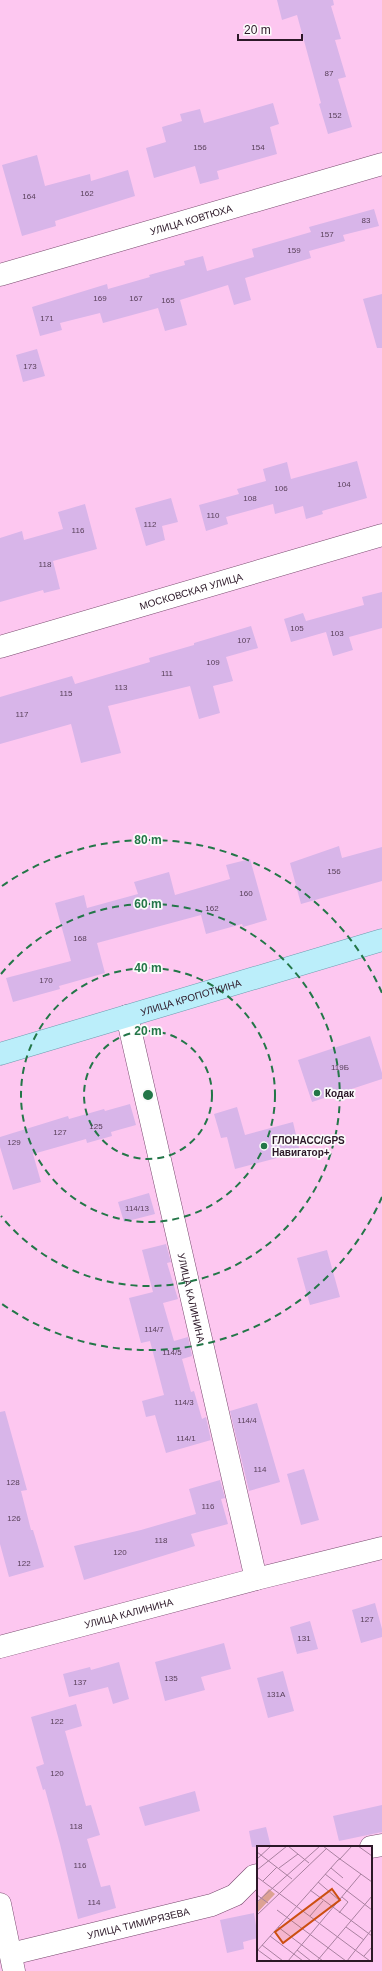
<svg xmlns="http://www.w3.org/2000/svg" width="382" height="1971" font-family="Arial,sans-serif">
  <style>
    .building { fill: #d8b5e9 }
    .lines { fill: none; stroke-linecap: round; stroke-linejoin: round }
    .minor-casing { stroke: #784a6e; stroke-width: 23 }
    .major-casing { stroke: #6c9bae; stroke-width: 23 }
    .minor { stroke: #fff; stroke-width: 22 }
    .major { stroke: #bbeefa; stroke-width: 22 }
    .ring { fill: none; stroke: #237648; stroke-width: 2; stroke-dasharray: 7 5 }
    .poi-dot { fill: #237648; stroke: #fbfbfb; stroke-width: 1.5 }
    .labels { text-anchor: middle; dominant-baseline: central; stroke-width: 3.5; stroke-linejoin: round; paint-order: stroke }
    .number-label { font-size: 8px; fill: #573f58 }
    .street-label { font-size: 10px; fill: #2c1828; stroke: #fbfbfb }
    .poi-label { font-size: 10px; font-weight: bold; fill: #2c1828; stroke: #fbfbfb; text-anchor: start }
    .inset-road { fill: none; stroke: #a981a0; stroke-width: 1 }
    .view { fill: #cc4f10; fill-opacity: 0.15; stroke: #cc4f10; stroke-width: 2 }
    .inset-edge { fill: none; stroke: #2c1828; stroke-width: 2 }
    .centre { fill: #237648; stroke: #fbfbfb; stroke-width: 2 }
    .ring-label { font-size: 12px; text-anchor: middle; font-weight: bold; fill: #237648; stroke: #fbfbfb; stroke-width: 3.5; stroke-linejoin: round; paint-order: stroke }
  </style>
  <rect width="100%" height="100%" fill="#fdc7f0"/>
  <path class="building" d="M277 0H333L334 5 331 6 341 39 335 40 346 77 338 79 352 127 328 134 319 104 321 103 297 15 282 20Z
    M273 103 279 124 270 127 277 154 217 171 219 179 200 184 195 166 154 178 146 148 166 142 162 127 182 121 180 114 200 109 204 123Z
    M37 155 45 186 90 174 91 181 128 170 135 196 55 221 56 226 22 236 2 165Z
    M374 209 379 226 343 235 345 241 309 251 311 258 245 278 251 300 234 305 228 285 180 300 187 325 165 331 158 308 103 323 100 313 60 323 62 330 40 336 32 307 107 284 108 289 150 277 149 275 185 265 184 261 203 256 207 271 254 257 252 249 311 232 309 227Z
    M382 294V348H377L363 299Z
    M37 349 45 376 23 382 16 355Z
    M357 461 367 498 322 511 323 514 306 519 303 506 275 514 273 504 226 517 228 524 206 531 199 505 239 494 237 489 266 481 263 469 287 462 291 479Z
    M171 498 178 522 162 526 165 540 146 546 135 508Z
    M85 504 97 549 53 561 60 589 44 593 43 590 0 602V538L22 531 24 540 63 529 58 512Z
    M382 592V628L349 637 353 650 333 656 326 632 291 642 284 619 303 613 306 621 364 605 362 597Z
    M251 626 258 648 226 657 233 681 213 686 220 713 199 719 190 686 108 706 121 753 81 763 71 724 0 744V697L72 676 75 684 150 662 149 658 194 645V643Z
    M339 846 342 858 382 847V881L301 904 290 863Z
    M250 859 267 920 243 927 242 924 206 934 201 915 97 943 105 973 59 986 60 989 13 1002 6 978 71 961 55 903 84 895 87 908 138 894 134 882 169 872 175 895 230 879 226 865Z
    M370 1036 382 1073V1079L312 1102 298 1060Z
    M130 1104 136 1125 111 1132 112 1136 87 1143 86 1139 33 1154 41 1182 13 1190 0 1147V1137L68 1116 69 1119 104 1109 105 1111Z
    M237 1107 245 1135 293 1122 300 1152 235 1169 227 1137 221 1138 214 1114Z
    M149 1193 155 1214 124 1222 118 1202Z
    M166 1244 171 1262 167 1263 178 1299 163 1303 174 1341 188 1337 192 1356 182 1359 191 1392 194 1391 202 1419 206 1417 211 1440 166 1453 155 1415 146 1417 142 1401 164 1395 150 1341 141 1343 129 1298 153 1292 142 1250Z
    M327 1250 340 1297 310 1305 297 1258Z
    M257 1403 280 1482 249 1491 230 1411Z
    M5 1411 27 1490 21 1491 31 1530H33L44 1567 9 1577 0 1544V1412Z
    M304 1469 319 1520 301 1525 287 1474Z
    M220 1480 225 1498 221 1499 228 1524 191 1534 195 1546 84 1580 74 1546 141 1530 196 1514 189 1489Z
    M375 1603 382 1629V1637L361 1643 352 1610Z
    M310 1621 318 1649 297 1654 290 1627Z
    M224 1643 231 1669 201 1677 205 1690 165 1701 155 1662Z
    M119 1662 129 1699 113 1704 108 1687 69 1697 63 1674 90 1667 91 1670Z
    M283 1671 294 1711 268 1718 257 1678Z
    M76 1704 82 1726 65 1731 86 1806 91 1805 100 1835 87 1839 101 1887 110 1885 116 1908 78 1919 60 1844 45 1789 43 1790 36 1767 44 1764 31 1717Z
    M195 1791 200 1811 145 1826 139 1807Z
    M382 1805V1832L339 1841 333 1816Z
    M266 1827 271 1847H252L249 1831Z
    M254 1913 258 1938 243 1942 244 1949 227 1953 220 1920Z"/>
  <g class="lines">
    <defs>
      <g id="minor">
        <path id="s1" d="M0 275 382 164"/>
        <path id="s2" d="M0 647 382 535"/>
        <path id="s3" d="M127 1016 256 1579"/>
        <path id="s4" d="M0 1647 256 1579 382 1548"/>
        <path d="M371 1847 382 1845"/>
        <path d="M0 1904 14 1971"/>
        <path id="s5" d="M11 1954 212 1905 235 1895 254 1876 258 1875"/>
      </g>
      <g id="major">
        <path id="s6" d="M0 1054 382 940"/>
      </g>
    </defs>
    <use href="#minor" class="minor-casing"/>
    <use href="#major" class="major-casing"/>
    <use href="#minor" class="minor"/>
    <use href="#major" class="major"/>
  </g>
  <g class="ring">
    <circle cx="148" cy="1095" r="64"/>
    <circle cx="148" cy="1095" r="127"/>
    <path d="M1 974A191 191 0 1 1 1 1216"/>
    <path d="M382 1197A255 255 0 0 1 2 1304M2 886A255 255 0 0 1 382 993"/>
  </g>
  <g class="poi-dot">
    <circle cx="317" cy="1093" r="4"/>
    <circle cx="264" cy="1146" r="4"/>
  </g>
  <g class="labels">
    <g class="number-label">
      <text x="329" y="73">87</text>
      <text x="335" y="115">152</text>
      <text x="200" y="147">156</text>
      <text x="258" y="147">154</text>
      <text x="87" y="193">162</text>
      <text x="29" y="196">164</text>
      <text x="366" y="220">83</text>
      <text x="327" y="234">157</text>
      <text x="294" y="250">159</text>
      <text x="100" y="298">169</text>
      <text x="136" y="298">167</text>
      <text x="168" y="300">165</text>
      <text x="47" y="318">171</text>
      <text x="30" y="366">173</text>
      <text x="344" y="484">104</text>
      <text x="281" y="488">106</text>
      <text x="250" y="498">108</text>
      <text x="213" y="515">110</text>
      <text x="150" y="524">112</text>
      <text x="78" y="530">116</text>
      <text x="45" y="564">118</text>
      <text x="297" y="628">105</text>
      <text x="337" y="633">103</text>
      <text x="244" y="640">107</text>
      <text x="213" y="662">109</text>
      <text x="167" y="673">111</text>
      <text x="121" y="687">113</text>
      <text x="66" y="693">115</text>
      <text x="22" y="714">117</text>
      <text x="334" y="871">156</text>
      <text x="246" y="893">160</text>
      <text x="212" y="908">162</text>
      <text x="80" y="938">168</text>
      <text x="46" y="980">170</text>
      <text x="340" y="1067">119Б</text>
      <text x="96" y="1126">125</text>
      <text x="60" y="1132">127</text>
      <text x="14" y="1142">129</text>
      <text x="137" y="1208">114/13</text>
      <text x="154" y="1329">114/7</text>
      <text x="172" y="1352">114/5</text>
      <text x="184" y="1402">114/3</text>
      <text x="247" y="1420">114/4</text>
      <text x="186" y="1438">114/1</text>
      <text x="260" y="1469">114</text>
      <text x="13" y="1482">128</text>
      <text x="208" y="1506">116</text>
      <text x="14" y="1518">126</text>
      <text x="161" y="1540">118</text>
      <text x="120" y="1552">120</text>
      <text x="24" y="1563">122</text>
      <text x="367" y="1619">127</text>
      <text x="304" y="1638">131</text>
      <text x="171" y="1678">135</text>
      <text x="80" y="1682">137</text>
      <text x="276" y="1694">131А</text>
      <text x="57" y="1721">122</text>
      <text x="57" y="1773">120</text>
      <text x="76" y="1826">118</text>
      <text x="80" y="1865">116</text>
      <text x="94" y="1902">114</text>
    </g>
    <g class="street-label">
      <text stroke="none"><textPath href="#s1" startOffset="199">УЛИЦА КОВТЮХА</textPath></text>
      <text stroke="none"><textPath href="#s2" startOffset="199">МОСКОВСКАЯ УЛИЦА</textPath></text>
      <text stroke="none"><textPath href="#s6" startOffset="199">УЛИЦА КРОПОТКИНА</textPath></text>
      <text stroke="none"><textPath href="#s3" startOffset="289">УЛИЦА КАЛИНИНА</textPath></text>
      <text stroke="none"><textPath href="#s4" startOffset="133">УЛИЦА КАЛИНИНА</textPath></text>
      <text stroke="none"><textPath href="#s5" startOffset="131">УЛИЦА ТИМИРЯЗЕВА</textPath></text>
    </g>
    <g class="poi-label">
      <text x="325" y="1093">Кодак</text>
      <text x="272" y="1140">ГЛОНАСС/GPS<tspan x="272" dy="12">Навигатор+</tspan></text>
    </g>
  </g>
  <g transform="translate(257 1846)">
    <rect width="115" height="115" fill="#fdc7f0"/>
    <path d="M12 43 18 48 0 67V57Z" fill="#dca293"/>
    <path class="inset-road" d="M31 0 52 17M66 0 83 13 95 0M101 0 115 10M0 6 35 33M0 13 14 0M22 22 41 8M74 22 86 32M0 24 30 0M68 28 115 64M0 31 113 115M6 35 20 21M61 36 82 54M53 44 115 90M0 49 11 57M0 56 63 0M20 64 89 115M82 67 91 56 85 51M0 69 70 2M53 70 66 55M21 81 66 115M89 81 107 94M13 90 46 115M5 99 26 115M1 104 16 115M40 104 54 115M0 105 81 14 83 13 115 36M107 110 115 101M31 115 104 28M60 115 115 50M90 115 115 83"/>
    <path class="view" d="M75 43 83 54 26 97 18 86Z"/>
    <rect width="115" height="115" class="inset-edge"/>
  </g>
  <circle cx="148" cy="1095" r="6" class="centre"/>
  <g class="ring-label">
    <text x="148" y="844">80 m</text>
    <text x="148" y="908">60 m</text>
    <text x="148" y="972">40 m</text>
    <text x="148" y="1035">20 m</text>
  </g>
  <path d="M238 34v6h64v-6" fill="none" stroke="#2c1828" stroke-width="2"/>
  <text x="244" y="34" font-size="12" fill="#2c1828" stroke="#fbfbfb" stroke-width="3" paint-order="stroke">20 m</text>
</svg>
